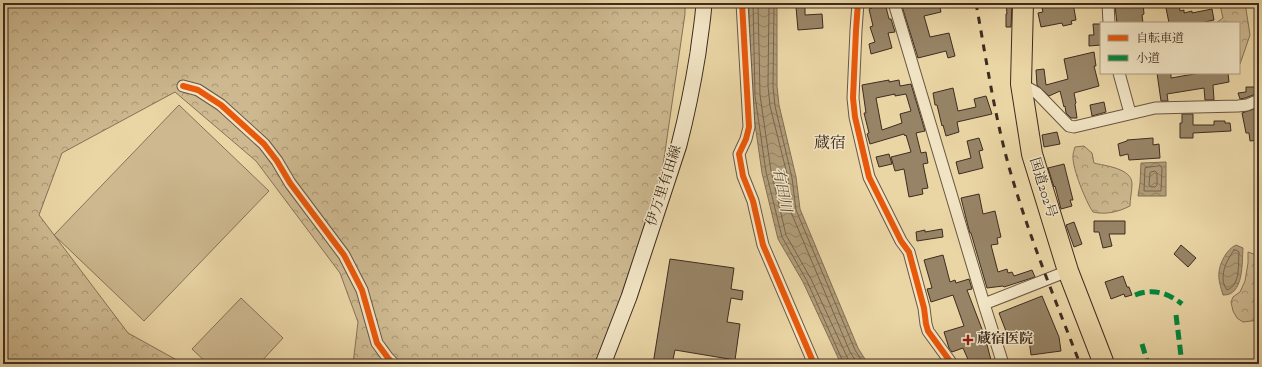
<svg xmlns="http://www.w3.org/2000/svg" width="1262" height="367" font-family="'Sorts Mill Goudy','Noto Serif JP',serif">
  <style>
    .forest { fill: url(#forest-crowns); stroke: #867258 }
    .pitch { fill: #cdb88f; stroke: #867258 }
    .water { fill: url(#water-waves); stroke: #826f55 }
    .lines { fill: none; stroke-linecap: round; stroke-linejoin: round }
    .shore { stroke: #77644c; stroke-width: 1 }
    .building { fill: #978466; stroke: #3e2c21; fill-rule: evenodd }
    .street-casing { stroke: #695642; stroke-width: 13 }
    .secondary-casing { stroke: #3e2c21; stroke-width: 17 }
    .highway-casing { stroke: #3e2c21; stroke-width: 22 }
    .street { stroke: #f1e4c4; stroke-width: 11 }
    .secondary { stroke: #f1e4c4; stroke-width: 15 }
    .highway { stroke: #ead5a5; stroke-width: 20 }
    .rail { stroke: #3e2c21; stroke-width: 3; stroke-dasharray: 7 7; stroke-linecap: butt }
    .quiet { stroke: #00873e; stroke-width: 5; stroke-dasharray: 10 5; stroke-linecap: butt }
    .cycleway-casing { stroke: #f1e4c4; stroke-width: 8 }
    .cycleway { stroke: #e8590c; stroke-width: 6 }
    .poi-dot { fill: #8f2418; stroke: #f1e4c4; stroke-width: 1.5 }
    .labels { text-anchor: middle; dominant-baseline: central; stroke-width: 3; stroke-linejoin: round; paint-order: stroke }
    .street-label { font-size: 14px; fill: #3e2c21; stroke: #f1e4c4 }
    .poi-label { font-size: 14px; font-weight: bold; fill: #3e2c21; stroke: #f1e4c4; text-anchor: start }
    .water-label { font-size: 15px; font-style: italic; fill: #5a4837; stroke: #f1e4c4 }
    .quarter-label { font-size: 16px; fill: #3e2c21; stroke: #f1e4c4 }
  </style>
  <defs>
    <pattern id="forest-crowns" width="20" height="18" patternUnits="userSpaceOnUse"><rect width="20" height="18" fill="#cdb88f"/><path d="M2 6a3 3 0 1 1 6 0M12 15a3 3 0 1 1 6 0" fill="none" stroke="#a89674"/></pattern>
    <pattern id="water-waves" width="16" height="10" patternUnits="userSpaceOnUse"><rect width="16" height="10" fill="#b09c78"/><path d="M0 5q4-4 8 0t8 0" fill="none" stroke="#917f62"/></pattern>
  </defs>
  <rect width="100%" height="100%" fill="#ead5a5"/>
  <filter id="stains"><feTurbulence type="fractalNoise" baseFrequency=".005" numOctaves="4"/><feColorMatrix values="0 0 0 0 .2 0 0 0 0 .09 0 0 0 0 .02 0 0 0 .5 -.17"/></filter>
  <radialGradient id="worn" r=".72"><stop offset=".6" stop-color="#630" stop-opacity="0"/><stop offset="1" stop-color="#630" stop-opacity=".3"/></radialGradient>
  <path class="forest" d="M3 3H685V14L659 193 612 364H353L358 322 340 273 256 161 175 92 62 153 39 215 128 333 184 364H3Z
    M1217 3H1246V9L1250 35 1240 64 1239 23H1216L1223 18 1220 5Z
    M1084 146 1092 153 1094 163C1105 166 1132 168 1132 184 1132 191 1130 199 1130 206 1118 212 1106 215 1093 212 1086 202 1072 168 1073 156 1073 153 1074 150 1075 147Z
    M1248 252 1259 256V320L1243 322 1237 318 1233 311 1231 302 1233 297 1240 292 1245 281 1248 263Z"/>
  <path class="pitch" d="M179 105 269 191 144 321 54 235Z
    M241 298 283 338 259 364H208L192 349Z"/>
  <path class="water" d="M749 3H777V86L779 105 796 177 800 209 858 348 868 364H841L803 282 778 239 762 173 751 96Z
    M1166 162V196H1138L1140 183 1141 163Z
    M1236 245 1243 248C1242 262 1244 296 1223 295 1221 288 1218 280 1219 272 1220 262 1227 249 1236 245Z"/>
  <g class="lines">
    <path class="shore" d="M753 3 755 96 766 172 782 237 807 281 844 364
      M758 3 760 95 771 171 786 235 811 279 848 359 849 364
      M769 3 768 86 770 106 788 178 791 212 850 352 858 364
      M774 3 773 86 775 106 792 178 796 210 855 350 864 364
      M1160 166 1162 168 1161 191H1144L1145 168Z
      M1151 172 1155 171 1157 173V185L1155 187H1151L1149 185 1150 173Z
      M1234 250H1236L1239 252C1238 263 1241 285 1227 290 1218 278 1226 261 1234 250Z"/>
  </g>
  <path class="building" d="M871 3H885L889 19H891L895 32 888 33 892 48 871 54 869 44 875 42 870 27 873 26 869 9 872 8Z
    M901 3H939L941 12 924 16 930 37 949 33 955 56 948 58 946 51 918 58Z
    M1006 3H1012L1011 27H1006V14H1007Z
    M1059 3H1073L1076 20 1071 21 1072 24 1063 26 1062 23 1041 27 1038 13 1043 12 1042 8 1059 4Z
    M1127 3H1143L1144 14 1142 15 1143 23H1117L1115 6 1127 4Z
    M1165 3H1179L1180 11 1184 10V13L1192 11V13L1212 9 1214 20 1201 23H1169Z
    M796 7H805V15L822 14 823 28 798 30Z
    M1093 24H1101V45L1089 46V35H1094Z
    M1094 52 1096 66H1094L1099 86 1074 93 1076 103 1075 104 1077 118H1071L1066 113 1065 106 1064 107 1060 91 1049 96 1037 85 1036 70 1044 69 1046 85 1068 79 1064 59Z
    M1157 73H1171V78L1200 73H1228L1229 82 1213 85 1214 100H1205L1204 88 1167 94 1168 101H1161Z
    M889 80V82L899 80 900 86 911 84 925 131 916 133 921 153 926 152 928 163 923 164 928 188 922 189 923 194 909 197 904 169 895 171 891 157 911 152 906 135 905 136 904 134 870 144 867 134 869 133 864 113H866L862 85ZM895 94V96L906 94 911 111 900 114 902 123 882 130 876 98Z
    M1246 87H1255L1256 94 1245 98 1240 99 1238 93 1246 92Z
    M953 88 958 111 976 107 974 99 986 96 992 114 957 122 959 132 946 136 943 125 942 126 937 105H935L933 93Z
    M1104 102 1106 112 1092 116 1090 105Z
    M1257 108V111H1259V140L1250 141 1249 133H1246L1242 113Z
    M1182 114H1193V125H1214V121H1225V123H1230L1231 131 1193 133V138H1180V123H1182Z
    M1057 132 1060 144 1044 147 1042 135Z
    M979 138 983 150 979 151 983 168 959 174 956 162 971 158 967 141Z
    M1153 138V145L1159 144 1160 158 1129 160 1128 154 1120 156 1118 144 1127 141V140Z
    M889 154 892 164 879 167 876 157Z
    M1064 164 1073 200H1070L1072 206 1061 209 1055 186 1054 187 1048 168Z
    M979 194 983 214 995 211 1001 237 997 238 998 244 991 245 998 272 1007 269 1008 273 1012 272 1014 276 1032 270 1035 277 1004 287 1003 286 987 288 971 233H970L968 226 961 198Z
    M1094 221H1125V234H1109L1112 246 1103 248 1099 232H1094Z
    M1074 222 1082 244 1074 247 1066 225Z
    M942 229 943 237 917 241 916 232 925 230V232Z
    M1181 245 1196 258 1188 267 1174 254Z
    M943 255 950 282 955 280 956 283 969 279 972 289 967 290 985 337 992 364H970L963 348 952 352 949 348 944 332 964 326 953 295 931 302 927 289 932 288 924 260Z
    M670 259 734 268 731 289 743 291 742 300 731 298 727 322 740 324 735 360 675 350 672 364H653Z
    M1123 276 1127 287H1129L1132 295 1125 297 1124 294 1111 299 1105 282Z
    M1042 296 1059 337 1061 351 1031 355 1028 332 1009 339 999 313Z"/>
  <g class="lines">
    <defs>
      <path id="street" d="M742 3 749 127 746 139 739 154 743 176 753 201 763 245 814 364
        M858 3 856 30 853 98 855 117 869 177 901 241 909 252 924 308 926 324 928 331 952 364
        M894 3 984 304 1003 364
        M1108 3 1109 23
        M1119 73 1130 113
        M1021 84 1037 93 1069 126 1074 127 1155 108 1238 106 1247 105 1259 100
        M183 86 198 90 221 105 264 144 277 161 290 183 344 255 362 290 377 343 388 358 394 364
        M984 304 1068 271"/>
      <path id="secondary" d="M603 364 629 297 679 145C687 114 693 84 698 53 700 36 703 20 704 3"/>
      <path id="highway" d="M1023 3 1021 84 1032 154 1068 271 1104 364"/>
    </defs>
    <use href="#street" class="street-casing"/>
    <use href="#secondary" class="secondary-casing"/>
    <use href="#highway" class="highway-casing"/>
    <use href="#street" class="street"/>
    <use href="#secondary" class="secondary"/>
    <use href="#highway" class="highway"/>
    <path class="rail" d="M976 3C986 58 994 113 1009 167 1028 234 1055 299 1080 364"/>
    <path class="quiet" d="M1135 295C1153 288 1168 293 1182 304
      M1176 315 1182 364
      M1142 344 1148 364"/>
    <defs>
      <path id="cycleway" d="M742 3 749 127 746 139 739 154 743 176 753 201 763 245 814 364
        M858 3 856 30 853 98 855 117 869 177 901 241 909 252 924 308 926 324 928 331 952 364
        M183 86 198 90 221 105 264 144 277 161 290 183 344 255 362 290 377 343 388 358 394 364"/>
    </defs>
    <use href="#cycleway" class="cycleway-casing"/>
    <use href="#cycleway" class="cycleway"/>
  </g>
  <path class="poi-dot" d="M966 334h4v4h4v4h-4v4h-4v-4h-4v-4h4z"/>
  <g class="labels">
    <g class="street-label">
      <text transform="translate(665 186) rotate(-72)">伊万里有田線</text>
      <text transform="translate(1042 188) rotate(73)">国道202号</text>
    </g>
    <g class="poi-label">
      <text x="977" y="340">蔵宿医院</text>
    </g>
    <g class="water-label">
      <text transform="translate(781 190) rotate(79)">有田川</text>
    </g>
    <g class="quarter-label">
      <text x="830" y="144">蔵宿</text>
    </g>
  </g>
  <rect width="1262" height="367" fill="none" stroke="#ead5a5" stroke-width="16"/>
  <rect x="4" y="4" width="1254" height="359" fill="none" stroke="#3e2c21" stroke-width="2"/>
  <rect x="8" y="8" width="1246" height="351" fill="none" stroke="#3e2c21"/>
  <rect x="1100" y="22" width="140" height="52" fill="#f1e4c4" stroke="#a99a83"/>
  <rect x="1108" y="35" width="20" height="6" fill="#e8590c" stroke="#a99a83"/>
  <text x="1136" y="42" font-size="12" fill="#3e2c21">自転車道</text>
  <rect x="1108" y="55" width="20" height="6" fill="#00873e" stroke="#a99a83"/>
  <text x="1136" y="62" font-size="12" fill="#3e2c21">小道</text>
  <rect width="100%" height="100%" filter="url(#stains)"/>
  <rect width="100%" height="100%" fill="url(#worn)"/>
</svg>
